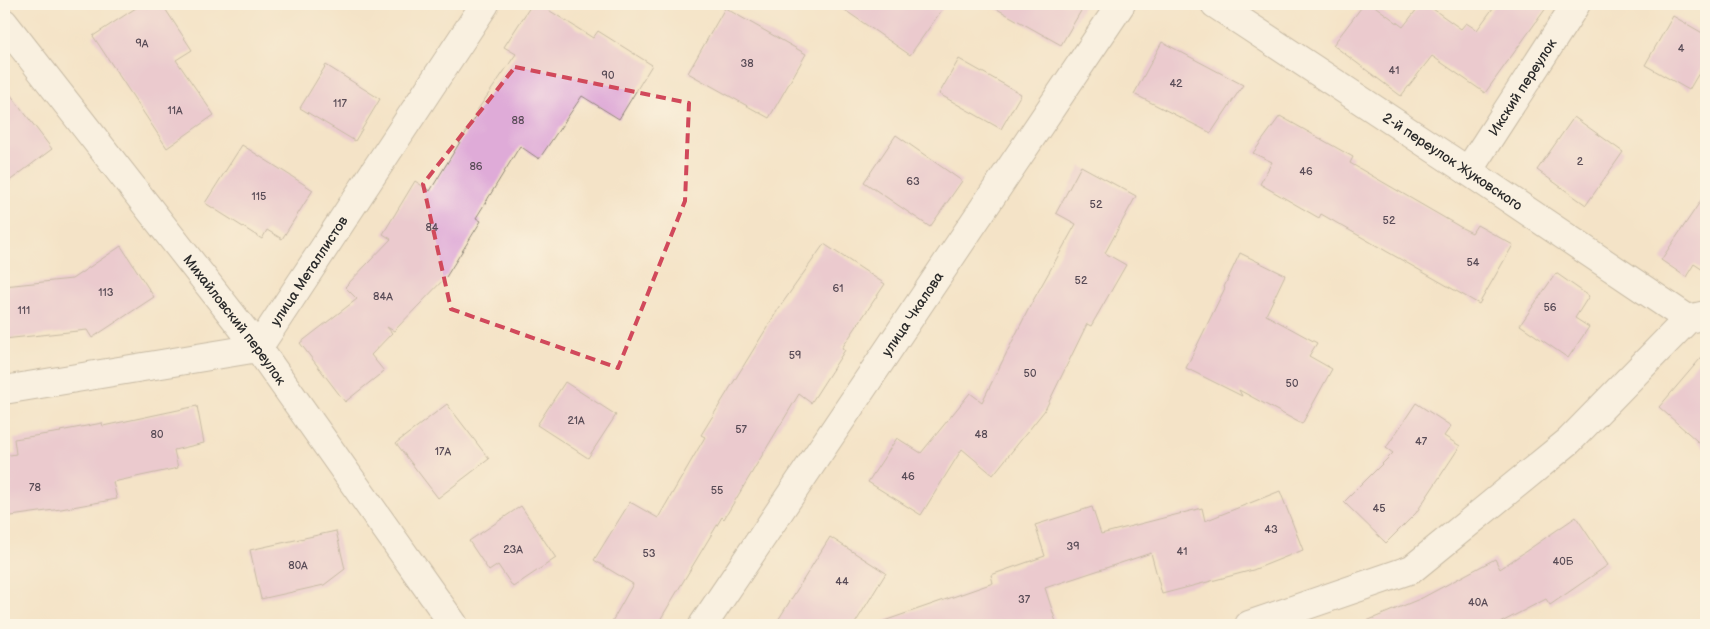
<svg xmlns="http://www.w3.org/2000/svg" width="1710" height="629" font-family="'Balsamiq Sans',sans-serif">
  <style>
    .building { fill: #dfabd8 }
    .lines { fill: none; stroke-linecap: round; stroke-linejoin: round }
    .minor-casing { stroke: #908779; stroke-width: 30 }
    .minor { stroke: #fff; stroke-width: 28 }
    .marked { fill: none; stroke: #d1495b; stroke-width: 4; stroke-dasharray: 10 6; stroke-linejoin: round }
    .labels { text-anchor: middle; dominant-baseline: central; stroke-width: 4.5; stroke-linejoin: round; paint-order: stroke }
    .number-label { font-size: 11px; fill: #584b56 }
    .street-label { font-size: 14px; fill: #2b2b2b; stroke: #fcf5e5 }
  </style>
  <rect width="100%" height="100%" fill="#fcf5e5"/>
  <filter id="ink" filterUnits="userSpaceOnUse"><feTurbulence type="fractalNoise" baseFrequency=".02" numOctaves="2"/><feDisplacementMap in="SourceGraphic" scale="10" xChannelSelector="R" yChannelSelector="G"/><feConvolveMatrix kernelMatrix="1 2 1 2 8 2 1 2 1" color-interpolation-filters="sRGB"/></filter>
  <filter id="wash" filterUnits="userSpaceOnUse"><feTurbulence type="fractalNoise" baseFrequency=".0096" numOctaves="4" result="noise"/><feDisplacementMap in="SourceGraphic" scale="20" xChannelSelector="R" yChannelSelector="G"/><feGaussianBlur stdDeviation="1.12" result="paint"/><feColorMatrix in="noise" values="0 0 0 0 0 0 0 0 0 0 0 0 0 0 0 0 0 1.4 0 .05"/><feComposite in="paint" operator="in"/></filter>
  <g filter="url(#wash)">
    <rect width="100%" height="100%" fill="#f4e3c7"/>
    <g id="blocks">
      <path class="building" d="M142 4H162L192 50 176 60 214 115 167 148 93 36Z
        M532 4H539L593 38 598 31 652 65 619 119 582 96 539 159 520 146 476 218 481 221 446 277 394 331 387 327 392 333 371 355 384 371 345 402 300 343 357 299 345 287 391 239 383 234 415 181 430 191 476 116 474 115 516 54 504 47Z
        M836 4H946L910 55Z
        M988 4H1085L1061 45Z
        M1364 4H1372L1403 27 1421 4H1426L1461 29 1466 23 1477 30 1496 4H1549L1485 93 1432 56 1401 96 1333 45Z
        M725 8 806 54 769 118 688 73Z
        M1673 16 1706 35V61L1689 90 1645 65Z
        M1162 42 1243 85 1211 133 1134 94Z
        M959 59 1021 94 1001 129 939 94Z
        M326 65 380 99 355 141 300 108Z
        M4 86 52 149 4 185Z
        M1280 116 1353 157 1350 163 1462 228 1472 233 1477 225 1513 245 1479 304 1321 214 1319 218 1260 184 1272 162 1253 153Z
        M1574 117 1623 152 1586 205 1537 170Z
        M896 135 962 181 930 227 864 182Z
        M242 145 313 190 282 239 267 230 262 239 205 203Z
        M1081 166 1136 196 1105 253 1126 265 1091 326 1087 324 1045 410 993 475 962 449 921 515 868 482 897 438 921 453 970 393 982 402 1030 306 1076 224 1056 213Z
        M1706 193V272L1694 264 1686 277 1661 260Z
        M824 244 885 284 842 348 845 350 811 403 799 394 724 519 722 517 657 625H610L633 584 594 560 630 502 658 518 705 437 701 435 779 308Z
        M121 246 154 297 92 338 87 330 4 339V286L72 279Z
        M1240 253 1285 275 1266 315 1317 343 1309 356 1332 369 1302 424 1239 390 1242 396 1186 368 1225 288 1224 287Z
        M1556 273 1589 296 1575 318 1589 327 1568 358 1520 325Z
        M1706 352V449L1659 407Z
        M565 382 616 415 588 458 537 425Z
        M1416 403 1451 426 1444 436 1460 446 1416 513 1386 543 1344 502 1393 453 1386 448Z
        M447 404 489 459 438 498 396 443Z
        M197 406 204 443 174 450 178 468 113 482 117 499 61 509 4 517V456L16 454 14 439 61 432 60 431 102 423 103 426Z
        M1280 491 1303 550 1253 570 1162 594 1151 553 1045 588 1057 625H885L884 621 993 583 991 575 1045 556 1035 525 1092 507 1101 534 1202 508 1205 521Z
        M521 506 556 558 513 587 498 565 489 571 469 541Z
        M1576 517 1608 565 1550 605 1546 599 1496 625H1357L1422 598 1495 559 1500 569Z
        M336 531 345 569 324 585 261 599 250 550Z
        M830 537 886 573 854 625H775Z"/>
    </g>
  </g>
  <g filter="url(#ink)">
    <use href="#blocks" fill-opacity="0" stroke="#908779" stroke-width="1"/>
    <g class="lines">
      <defs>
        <g id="minor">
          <path id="s1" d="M1215 4 1468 171 1688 319"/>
          <path id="s2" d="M4 23 258 348 454 625"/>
          <path id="s3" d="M1468 171 1576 4"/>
          <path id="s4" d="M4 390 258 348 485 4"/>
          <path id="s5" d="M703 625 1121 4"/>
          <path d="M1249 625 1412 569 1569 441 1688 319 1706 315"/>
        </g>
      </defs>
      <use href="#minor" class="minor-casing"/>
      <use href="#minor" class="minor"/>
    </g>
  </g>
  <path d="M0 0H1710V629H0ZM515 67 689 103 685 201 618 368 451 309 423 184Z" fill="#f4e3c7" fill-opacity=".55" fill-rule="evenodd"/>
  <path class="marked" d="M515 67 689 103 685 201 618 368 451 309 423 184Z"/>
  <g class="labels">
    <g class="number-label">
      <text x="142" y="43">9А</text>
      <text x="1681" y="48">4</text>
      <text x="747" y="63">38</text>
      <text x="1394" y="70">41</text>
      <text x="608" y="75">90</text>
      <text x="1176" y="83">42</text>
      <text x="340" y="103">117</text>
      <text x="175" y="110">11А</text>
      <text x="518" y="120">88</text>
      <text x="1580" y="161">2</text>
      <text x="476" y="166">86</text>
      <text x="1306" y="171">46</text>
      <text x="913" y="181">63</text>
      <text x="259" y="196">115</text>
      <text x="1096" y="204">52</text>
      <text x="1389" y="220">52</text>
      <text x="432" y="227">84</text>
      <text x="1473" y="262">54</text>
      <text x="1081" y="280">52</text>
      <text x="838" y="288">61</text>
      <text x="106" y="292">113</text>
      <text x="383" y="296">84А</text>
      <text x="1550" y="307">56</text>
      <text x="24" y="310">111</text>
      <text x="795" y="355">59</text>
      <text x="1030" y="373">50</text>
      <text x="1292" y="383">50</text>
      <text x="576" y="420">21А</text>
      <text x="741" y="429">57</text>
      <text x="157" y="434">80</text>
      <text x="981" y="434">48</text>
      <text x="1421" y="441">47</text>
      <text x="443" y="451">17А</text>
      <text x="908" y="476">46</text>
      <text x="35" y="487">78</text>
      <text x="717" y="490">55</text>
      <text x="1379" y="508">45</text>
      <text x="1271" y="529">43</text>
      <text x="1073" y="546">39</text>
      <text x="513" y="549">23А</text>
      <text x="1182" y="551">41</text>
      <text x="649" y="553">53</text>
      <text x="1563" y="561">40Б</text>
      <text x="298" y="565">80А</text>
      <text x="842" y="581">44</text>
      <text x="1024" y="599">37</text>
      <text x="1478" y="602">40А</text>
    </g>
    <g class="street-label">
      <text stroke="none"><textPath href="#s3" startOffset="100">Икский переулок</textPath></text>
      <text stroke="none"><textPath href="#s1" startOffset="285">2-й переулок Жуковского</textPath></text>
      <text stroke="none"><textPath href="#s4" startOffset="350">улица Металлистов</textPath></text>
      <text stroke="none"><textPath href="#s5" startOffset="375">улица Чкалова</textPath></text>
      <text stroke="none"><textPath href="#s2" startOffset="376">Михайловский переулок</textPath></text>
    </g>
  </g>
  <rect width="1710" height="629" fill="none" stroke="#fcf5e5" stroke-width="20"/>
</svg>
